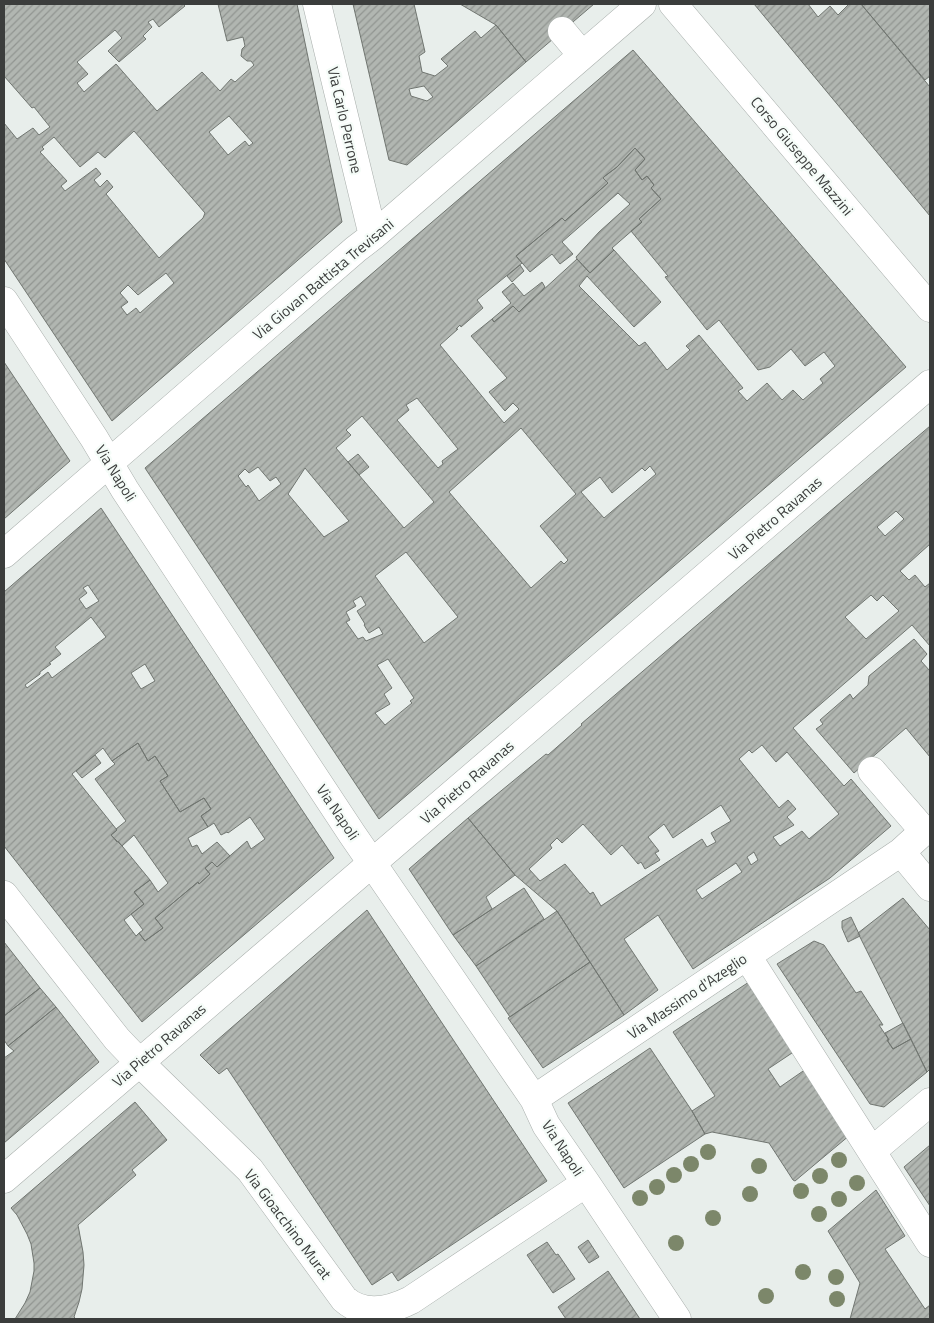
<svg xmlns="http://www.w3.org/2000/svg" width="934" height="1323" font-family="'Titillium Web',sans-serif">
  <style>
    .building { fill: url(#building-hatch); stroke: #717671; fill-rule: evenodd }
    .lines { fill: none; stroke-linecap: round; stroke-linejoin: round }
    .minor-casing { stroke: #a9afac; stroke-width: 29 }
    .minor { stroke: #fff; stroke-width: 28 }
    .tree { fill: #7c876a }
    .labels { text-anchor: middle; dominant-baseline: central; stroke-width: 4.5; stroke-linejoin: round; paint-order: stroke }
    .street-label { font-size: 15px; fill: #3b3d3c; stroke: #f5fcf8 }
  </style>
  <defs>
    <pattern id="building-hatch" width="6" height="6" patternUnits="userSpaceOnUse" patternTransform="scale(1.25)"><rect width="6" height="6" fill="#b1b6b1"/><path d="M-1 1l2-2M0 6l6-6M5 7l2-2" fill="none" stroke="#919591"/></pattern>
  </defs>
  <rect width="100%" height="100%" fill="#e8eeeb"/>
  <path class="building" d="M4 4H135L137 5 138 4H183L185 6 159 27 153 19 148 22 152 27 143 36 146 39 119 62 108 51 122 38 115 30 77 62 88 74 77 83 84 92 116 64 157 111 202 72 220 91 231 79 235 82 254 65 251 61H247L241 56 242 49 245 46 243 37 227 41 218 4H297L342 222 112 421 4 259V123L17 139 33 128 39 135 50 127 34 107 32 108 4 76ZM229 116 253 143 249 146 245 141 228 155 209 132ZM134 131 205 213 203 218 159 258 106 194 113 187 107 180 100 187 94 180 101 174 96 168 65 191 61 186 67 181 40 152 44 149 42 147 54 137 80 167 98 152 105 158ZM166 273 174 283 140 313 136 308 127 315 121 307 128 302 120 293 128 285 138 295Z
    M353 4H414L425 52 419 56 422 72 435 76 448 66 441 59 475 31 481 38 496 25 526 62 407 165 389 160ZM424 86 433 97 427 101 411 96 409 89Z
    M460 4H594L526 62 496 25Z
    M754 4H808L818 17 830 6 838 15 849 4H861L930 87V216Z
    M861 4H930V29L928 31 930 32V76L925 80Z
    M633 50 906 367 379 819 145 468ZM635 148 645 159 635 170 642 180 647 176 654 185 651 188 661 199 639 219 642 222 631 231 668 276 665 277 707 330 719 320 758 370 770 367 791 349 805 366 824 352 835 366 820 379 823 383 803 400 793 390 782 400 767 383 747 401 738 391 743 388 699 335 686 346 690 350 667 370 645 342 639 346 579 286 587 276 634 327 661 302 614 250 590 273 577 259 519 312 513 306 494 322 492 319 471 336 507 378 489 392 505 411 513 403 519 409 504 423 440 345 458 329H456L460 325 461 327 483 308 477 300 522 263 516 256 562 218 565 221 608 183 603 178 605 176 617 167ZM417 398 458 449 442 461 443 464 438 468 397 420 409 410 406 405ZM362 416 434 502 404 528 336 448 351 435 346 430ZM521 428 576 494 540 526 568 560 564 564 561 561 531 588 449 492ZM650 466 656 474 604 518 581 492 600 477 612 493 642 468 645 471ZM258 467 270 481 276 477 281 484 259 501 248 485 246 487 238 476 245 469 249 473ZM305 468 349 521 324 537 288 494ZM406 552 458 617 424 643 375 576ZM361 596 366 605 357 611 365 624 364 625 369 633 379 627 383 634 366 641 363 637 358 639 346 622 350 620 346 612 356 606 353 601ZM388 659 414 698 410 701 412 703 385 725 375 713 390 704 384 694 392 688 377 665Z
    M635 148 645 159 635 170 642 180 647 176 654 185 651 188 661 199 639 219 642 222 612 248 614 250 590 273 577 259 576 257 599 232 630 204 618 193 562 242 573 254 560 264 552 254 530 272 516 256 562 218 565 221 608 183 603 178 605 176 617 167Z
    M520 265 524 271 512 282 507 276Z
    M542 282 545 287 519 312 513 306 494 322 492 319 511 303 502 292 513 283 524 296Z
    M4 362 70 461 4 519Z
    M930 426V544L900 571 909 580 915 575 925 587 930 583V646L912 625 793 728 844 786 851 779 891 826 830 878 693 969 658 915 624 939 658 990 624 1015 557 911 515 875 468 818 546 754 548 755 582 725 581 724ZM896 511 904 519 885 536 877 527ZM871 595 877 601 883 595 899 611 866 639 845 617ZM762 745 776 762 787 752 839 814 809 839 802 831 780 846 773 837 794 825 787 817 796 809 788 800 779 808 739 759 749 750 752 753ZM721 805 731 821 711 833 716 842 707 847 702 839 601 906 593 892 590 894 565 864 540 881 529 869 552 848 550 845 557 838 562 843 583 824 611 855 622 845 638 864 641 862 645 869 660 860 655 853 659 851 648 837 664 824 673 838ZM754 852 758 860 751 865 747 857ZM736 863 742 872 702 899 696 890Z
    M358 454 369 467 359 475 348 462Z
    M101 508 334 858 142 1022 4 846V592ZM88 585 99 601 86 609 79 599 87 593 83 588ZM91 617 106 637 52 678 48 672 27 688 25 685 40 674V672L51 664 49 663 61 654 55 647ZM145 664 155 681 141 689 131 673ZM138 743 148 761 155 756 168 776 160 781 180 812 204 798 211 809 201 816 208 827 214 823 221 835 227 832 228 833 250 817 265 839 251 849 247 841 217 867 212 862 205 868 210 874 199 884 198 882 155 918 163 928 145 941 139 933 136 936 124 920 144 904 134 892 150 880 118 841 117 842 111 835 117 830 72 774 103 748 112 761Z
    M914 639 927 654 921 661 930 671V757L906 728 854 773 816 729 823 724 820 720 850 694 853 699 868 685 869 676Z
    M138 743 148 761 155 756 168 776 160 781 180 812 204 798 211 809 201 816 208 827 188 838 192 847 197 845 202 854 217 842 230 856 217 867 212 862 205 868 210 874 199 884 198 882 155 918 163 928 145 941 139 933 143 930 131 914 144 904 134 892 150 880 158 892 168 883 134 835 122 846 111 835 117 830 116 829 126 821 95 779 115 764 112 761Z
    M95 755 101 763 82 778 76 771Z
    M468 818 515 875 486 897 492 909 453 935 409 869Z
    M524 888 544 919 476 966 453 935Z
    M903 898 930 930V1069L927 1072 858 933Z
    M367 910 547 1181 398 1281 392 1272 372 1285 227 1068 219 1074 200 1055Z
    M557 911 590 962 510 1017 476 966Z
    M851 917 860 936 848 942 842 928V921Z
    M814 941 824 945 856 993 861 991 883 1025H879L889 1040H887L893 1049 911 1039 927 1072 884 1107 870 1104 777 964Z
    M4 942 40 988 4 1016Z
    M590 962 624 1015 543 1068 508 1018Z
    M749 982 795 1051 768 1069 780 1087 806 1069 850 1135 795 1181 793 1180 769 1143 712 1132 705 1134 692 1111 715 1096 673 1032Z
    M40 988 56 1007 8 1046 4 1040V1016Z
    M56 1007 99 1062 4 1143V1058L14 1051 8 1046Z
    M903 1023 911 1039 893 1049 887 1040H889L885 1033Z
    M650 1048 692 1111 705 1134 624 1188 568 1103Z
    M135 1102 167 1140 132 1170 136 1175 78 1225 83 1252 84 1265 82 1289 79 1302 74 1317 76 1319H15L25 1303 30 1292 34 1271V1263L31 1244 27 1234 17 1215 11 1208Z
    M930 1145V1206L904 1167Z
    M876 1190 905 1236 885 1249 925 1309 930 1305V1319H850L860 1283 828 1231Z
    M588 1240 599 1257 589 1263 578 1247Z
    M547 1242 556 1255 558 1254 575 1279 553 1293 527 1255Z
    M608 1271 640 1319H566L558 1307Z"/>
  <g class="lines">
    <defs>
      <path id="minor" d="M317 4 373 236
        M673 4 930 308
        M562 31 582 55
        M4 301 94 438 125 490 352 834 534 1099 546 1125 586 1183 677 1319
        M4 554 356 249 373 236 642 4
        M872 771 924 831 901 852
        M4 895 117 1039 139 1062 250 1170 344 1299C364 1317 389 1311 411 1300L586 1183
        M747 956 930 1243
        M534 1099 901 852 930 887
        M872 1151 930 1102
        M4 1179 930 384"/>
    </defs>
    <use href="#minor" class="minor-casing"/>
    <use href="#minor" class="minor"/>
  </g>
  <g class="tree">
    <circle cx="708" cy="1152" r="8"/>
    <circle cx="839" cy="1160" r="8"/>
    <circle cx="691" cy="1164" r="8"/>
    <circle cx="759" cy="1166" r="8"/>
    <circle cx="674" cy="1175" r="8"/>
    <circle cx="820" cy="1176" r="8"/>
    <circle cx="857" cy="1183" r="8"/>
    <circle cx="657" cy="1187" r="8"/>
    <circle cx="801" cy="1191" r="8"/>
    <circle cx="750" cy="1194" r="8"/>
    <circle cx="640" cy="1198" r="8"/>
    <circle cx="839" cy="1199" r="8"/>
    <circle cx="819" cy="1214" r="8"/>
    <circle cx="713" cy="1218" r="8"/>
    <circle cx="676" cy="1243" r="8"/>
    <circle cx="803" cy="1272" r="8"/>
    <circle cx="836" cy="1277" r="8"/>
    <circle cx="766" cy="1296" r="8"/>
    <circle cx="837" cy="1299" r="8"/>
  </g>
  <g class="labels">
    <g class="street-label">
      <text transform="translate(345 120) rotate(77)">Via Carlo Perrone</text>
      <text transform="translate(802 156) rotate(50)">Corso Giuseppe Mazzini</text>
      <text transform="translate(323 279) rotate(-40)">Via Giovan Battista Trevisani</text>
      <text transform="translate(116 473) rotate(58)">Via Napoli</text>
      <text transform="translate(775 518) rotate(-41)">Via Pietro Ravanas</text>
      <text transform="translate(467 782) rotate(-41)">Via Pietro Ravanas</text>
      <text transform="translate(338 812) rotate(56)">Via Napoli</text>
      <text transform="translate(687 996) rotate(-34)">Via Massimo d'Azeglio</text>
      <text transform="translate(159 1045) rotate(-41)">Via Pietro Ravanas</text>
      <text transform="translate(563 1148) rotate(57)">Via Napoli</text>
      <text transform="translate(288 1224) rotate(53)">Via Gioacchino Murat</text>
    </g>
  </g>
  <rect width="934" height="1323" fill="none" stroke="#3b3d3c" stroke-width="10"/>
</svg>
